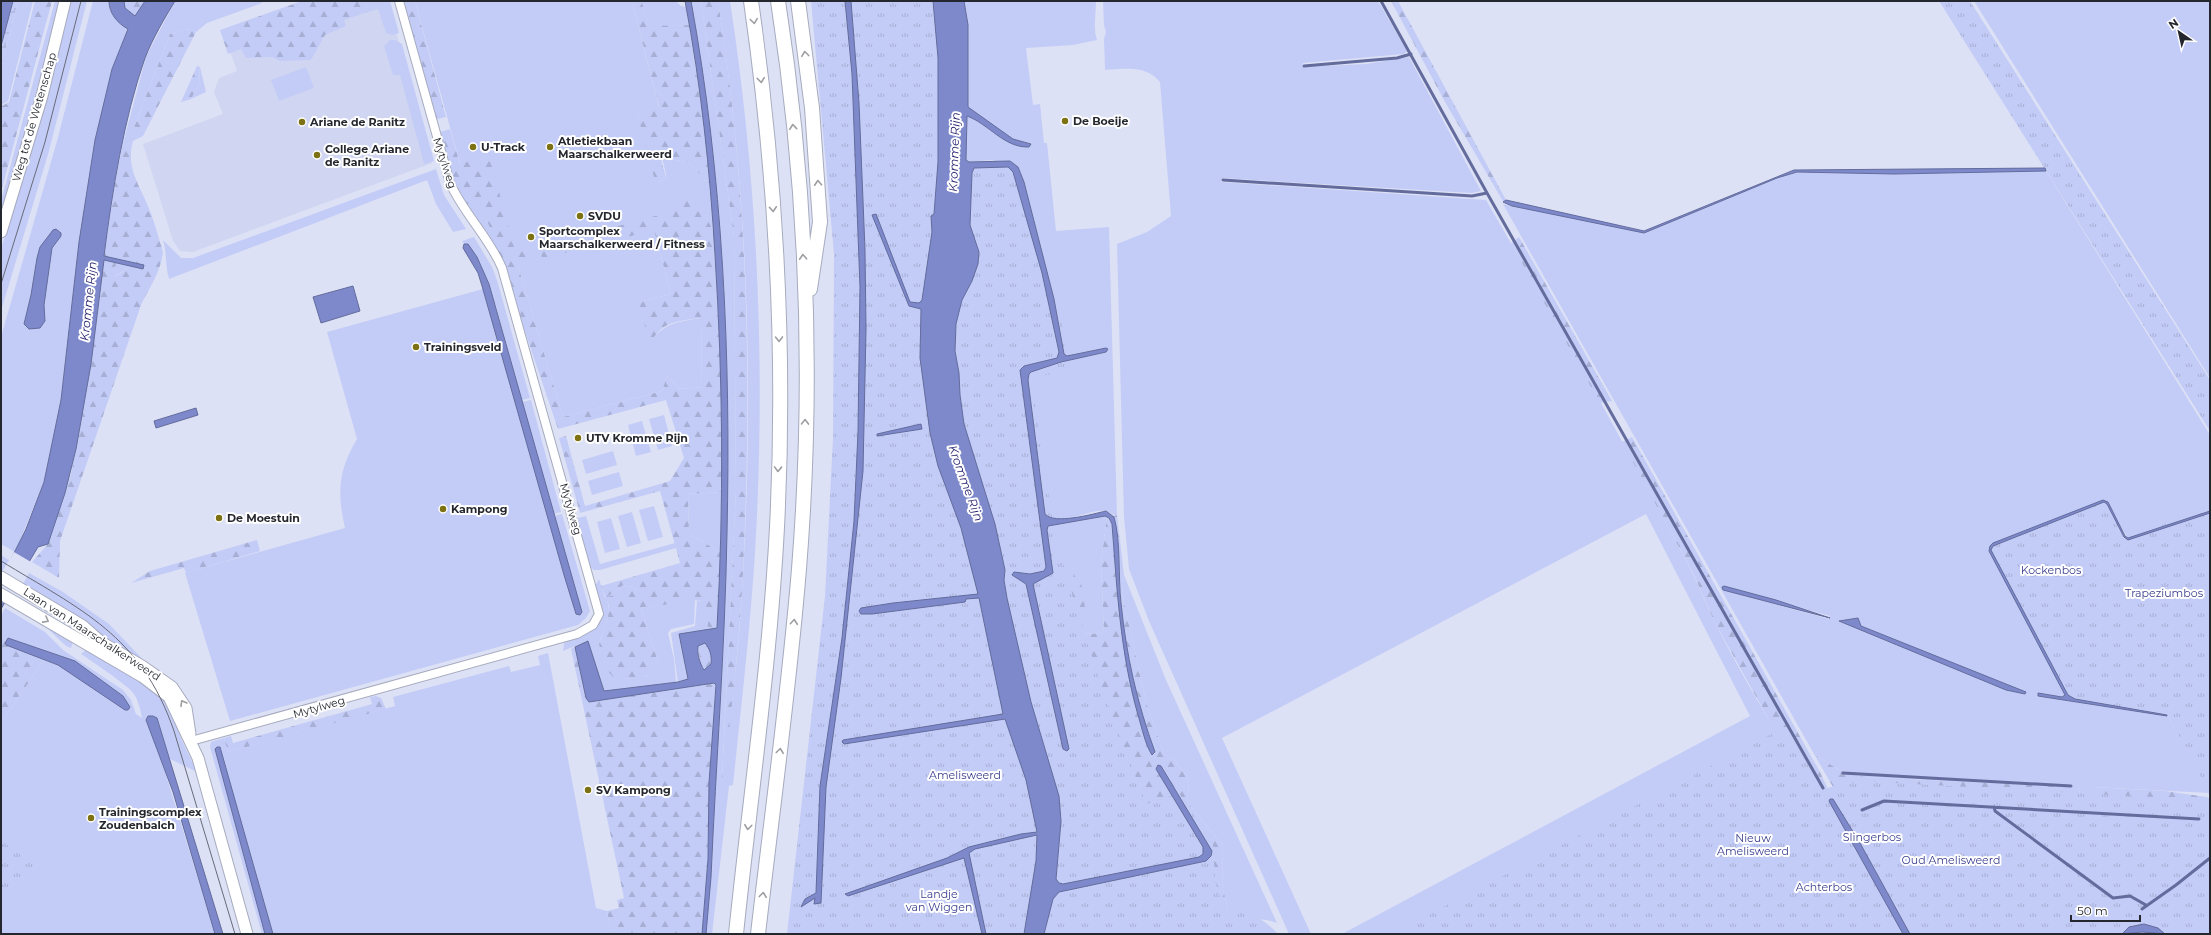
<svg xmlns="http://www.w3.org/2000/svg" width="2211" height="935" font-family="Montserrat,sans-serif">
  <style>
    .built { fill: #d0d6f1 }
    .grass { fill: #c3ccf7; fill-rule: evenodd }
    .forest { fill: url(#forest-firs); fill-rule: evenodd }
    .wetland { fill: url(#wetland-marsh) }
    .park { fill: url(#park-tufts) }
    .water { fill: #7e89cb; stroke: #636c9c; fill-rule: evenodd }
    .pier { fill: #dde1f5 }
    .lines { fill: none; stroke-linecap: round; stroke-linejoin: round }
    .stream { stroke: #636c9c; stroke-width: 3 }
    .street-casing { stroke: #a7abbe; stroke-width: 10 }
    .secondary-casing { stroke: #a7abbe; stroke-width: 13 }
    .highway-casing { stroke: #a7abbe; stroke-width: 16 }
    .street { stroke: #fff; stroke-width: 8 }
    .secondary { stroke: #fff; stroke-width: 11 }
    .highway { stroke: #fff; stroke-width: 14 }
    .tram { stroke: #686b77; stroke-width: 1 }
    .oneway { stroke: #9d9ea1 }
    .poi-dot { fill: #7c7214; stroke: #fff; stroke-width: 1.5 }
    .labels { text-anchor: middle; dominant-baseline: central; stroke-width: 4; stroke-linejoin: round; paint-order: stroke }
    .street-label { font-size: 11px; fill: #25272e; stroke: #fff }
    .poi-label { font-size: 11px; font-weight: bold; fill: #25272e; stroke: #fff; text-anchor: start }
    .park-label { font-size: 11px; fill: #3b4090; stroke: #fff }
    .water-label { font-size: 12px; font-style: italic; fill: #211e6c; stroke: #fff }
  </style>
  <defs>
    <pattern id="forest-firs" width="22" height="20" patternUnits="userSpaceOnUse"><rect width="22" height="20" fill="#c3ccf7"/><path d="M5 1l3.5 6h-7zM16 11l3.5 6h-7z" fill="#a7afd4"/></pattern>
    <pattern id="wetland-marsh" width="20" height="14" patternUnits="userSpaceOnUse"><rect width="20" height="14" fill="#c3ccf7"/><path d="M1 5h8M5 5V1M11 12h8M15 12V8" fill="none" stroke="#a7afd4"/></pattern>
    <pattern id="park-tufts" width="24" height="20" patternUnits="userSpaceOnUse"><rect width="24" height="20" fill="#c3ccf7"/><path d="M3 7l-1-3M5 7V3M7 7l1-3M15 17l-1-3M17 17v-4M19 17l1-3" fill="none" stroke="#a7afd4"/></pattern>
  </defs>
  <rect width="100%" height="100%" fill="#dde1f5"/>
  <path class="built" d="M309 1H388L432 163 193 252 180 251 173 241 143 144 223 114 214 92 219 78 237 71 223 32Z"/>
  <path class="grass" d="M18 1H33L8 101 1 105V68Z
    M55 1H61L1 221V201Z
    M71 1H87L49 151 1 311V249L30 156Z
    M93 1H109C109 13 117 23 128 28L112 69 95 140 79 242 61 400 44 482 15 552 1 544V337L57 141Z
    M175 1H261L262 3 207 23 196 32 188 29 170 34 133 130V141L122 147 146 57Z
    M365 1H390L399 33 392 35 386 33 378 9 368 12Z
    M415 1H676L681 6 686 7 689 25 652 27 647 19 642 4 633 6 659 107 637 113 658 182 665 179 666 174 662 158 688 162 708 183H710L713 230 705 215 682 208 654 230 671 294 639 302 655 337C666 322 683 321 701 318L702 387 680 389 667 376 662 391 563 417 518 266 504 264 497 249 463 205 471 203Z
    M691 1H701L734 237 736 490 722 779C728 731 735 683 739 635 755 424 751 210 718 1H730C758 183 766 369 755 553 750 631 741 708 733 785L729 786 712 934H706L711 877C716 763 725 648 727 533 731 355 723 176 691 1Z
    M964 1H1096C1096 13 1093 29 1097 40L1073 45 1026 48 1033 105 1040 104 1044 143H1047L1056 231 1109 227 1117 515C1112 516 1111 512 1106 511 1089 509 1068 524 1050 518L1028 380 1061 362 1106 352 1108 349 1106 348 1066 356 1029 202 1018 167 992 160 969 162 966 160 967 116C989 123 1001 147 1029 147L1030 143 1013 139 968 107V25Z
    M1103 1H1378L1407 51 1404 54 1303 63 1302 67 1366 64 1409 57 1481 191 1472 193 1222 178 1221 182 1486 200C1557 322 1626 446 1692 572 1700 588 1706 605 1714 621 1744 680 1778 736 1813 791L1649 934H1342L1750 716 1646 514 1222 738 1311 934H1289L1149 621 1129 569 1124 517 1117 244 1147 232 1171 216 1160 82C1146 65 1125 69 1105 70L1104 39 1106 32 1104 25Z
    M1974 1H2210V378Z
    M390 40H395L402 44 434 161 424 164 400 75H393L384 46Z
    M200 67 206 92 191 99 199 84Z
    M306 67 314 88 279 101 271 80Z
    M436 169 444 195 466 229 453 232 436 204 427 180 169 279C165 265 167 253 163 240L181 258H193Z
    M1836 171 1894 174 2046 171 2210 435V509L2128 538 2103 500 1993 543 1989 549 2065 695 2062 697 2038 693V696L2168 716 2210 793 2092 787 2087 796H2081L2078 787 1864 777 1839 770 1814 754 1503 204 1644 233 1777 178 1797 172ZM1722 586 1830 616 1829 619 1723 590ZM1858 618 1861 626 2007 686 2025 691 2006 690 1839 621Z
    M474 237 492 267 497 280 530 398 522 400 496 306 468 244H464L462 241Z
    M116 263 132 266 113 277Z
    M483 289 576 614 582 612 554 516 562 514 590 611 586 618 578 625 230 721 185 573 345 528C337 492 338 471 357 439L327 332Z
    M531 400 561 512 553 514 522 402Z
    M664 415 672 446 658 450 649 419Z
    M642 421 651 452 636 456 628 425Z
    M613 451 617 465 586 474 582 460Z
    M619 472 623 486 592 495 588 481Z
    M722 492 721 553 689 533 688 494Z
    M654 506 663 537 648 541 639 510Z
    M632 512 641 543 627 547 618 516Z
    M586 516 600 564 675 543 676 548 600 570H594L590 567 577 522 578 518Z
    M1105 516 1107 517 1101 563 1104 634 1074 633 1051 524Z
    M611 518 620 549 605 553 597 522Z
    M1 555 9 560 2 572 1 571Z
    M29 573 63 592 109 624 149 666 144 665 23 584Z
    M1124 575 1166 680 1277 923C1261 916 1247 921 1231 924L1222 884 1223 851 1221 843 1187 802 1189 783 1186 775 1174 760 1164 754 1146 702 1122 593Z
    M599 579 605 598 623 585 637 589 607 601C613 614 603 630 599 644L625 679 647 676 659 665 641 608 695 600 694 624 671 629 668 633 674 659 676 682 604 691 588 641 563 651 564 643C579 634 588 638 599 621L595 586Z
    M697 600 703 602 710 614 707 630 679 637 688 679 678 682 671 633 695 626Z
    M5 608 45 632 63 650 123 690 131 700 136 714 142 718C141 711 138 700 134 694 129 686 90 660 81 654L87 649 143 680 161 695 172 714 182 741 197 772 170 759 157 718V746L215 934H1V723L44 660 58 665 75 661 8 639 5 641 1 640V616Z
    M21 608 73 641 71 648 66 646 47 628 20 611Z
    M548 653 596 908 607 911 611 934H273L220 748 217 747 215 749 265 934H262L210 747 211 742 224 738 228 752 395 706 393 697 509 666 511 672 540 665 538 656Z"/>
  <path class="forest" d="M35 1H52L1 192V110L2 106 9 102Z
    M124 1H145L135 16 125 8Z
    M302 1H365L368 12 344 20 346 26 325 35 311 60 280 61 272 57 246 58 241 49 228 54 220 30Z
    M402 1H415L446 117 434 120Z
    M701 1H718C747 183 752 366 744 550 742 605 737 660 731 714 728 736 727 759 722 781L736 490 734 237Z
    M1391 1H1398L1506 200 1504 203 1445 102Z
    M642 3 647 19 652 26 689 25 704 122 710 183H708L688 162 662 158C660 165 667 171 665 179L658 182 655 181 637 113 659 106 633 6Z
    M188 29 196 32 143 136 133 141C125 169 141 186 150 211 155 224 159 239 163 252 161 272 149 288 141 305L60 541 59 578 32 562 48 544 71 474 91 364 104 260 116 263 114 277 132 266 143 269 144 266 104 256 109 215 122 147 133 141V130L170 34Z
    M197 66 200 67 199 84 191 99 181 102Z
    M450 129 460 164 489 156 516 253 528 250 531 262 518 266 563 417 662 391 667 376 680 389 702 387 701 318C690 319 673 321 664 327 658 331 656 337 650 340L648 338 639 302 671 294 654 230 542 259 540 247 681 209V201L687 197 698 202 713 230 721 358 722 492 688 494 689 533 721 553 717 629 707 630C709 618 710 607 699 600L641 608 659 665C648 681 630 680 613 677L607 670 599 644 608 618 609 606 601 586 680 563 660 491 580 513 559 438 566 436 585 506 670 481 684 458 666 400 558 429 481 202 463 205 460 200 437 133ZM623 585 637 589 607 597Z
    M1519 237 1612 401 1600 403 1511 243Z
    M1632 437 1820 772 1827 787 1813 792 1774 729 1714 621 1693 573 1622 442Z
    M1117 515 1124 575 1122 593 1146 702 1164 754 1174 760 1186 775 1189 783 1187 802 1221 843 1223 851 1222 884 1231 924 1225 918 1186 808 1161 766 1193 832 1063 884 1074 633 1104 634 1101 563 1107 517 1112 524C1118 603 1123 679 1151 754H1155L1137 698 1129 661 1123 624 1114 516Z
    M257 540 260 551 186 573 184 568 131 583 150 571Z
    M1074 572H1084L1081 582 1086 614 1058 605 1057 598 1073 580Z
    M1 639 5 641 6 645 44 660 1 723Z
    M705 643C710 649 712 656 711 664L704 670 701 666 698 646Z
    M575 647 586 698 589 702 714 683 716 685 709 783 708 859 702 934H611L607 911 619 908 617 900 624 898 571 649Z
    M376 696 381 698 386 709 228 752 224 738 231 736 233 743 372 704 370 697Z
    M1814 754 1839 770 1864 777 2078 787 2081 796 1849 783 1833 787Z
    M2092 787 2165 791 2207 797 2210 799V804L2087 796V788Z"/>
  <path class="wetland" d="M13 1H18L1 68V46Z"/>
  <path class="park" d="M811 1H944L949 164 1013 165 1059 312 1073 368 1032 379 1055 538 1103 692 1146 804 1179 793 1213 844 1215 880 1224 911C1250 913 1260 915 1278 934H787L825 596 833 438 834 254Z
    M1939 1H1970L2210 380V431Z
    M2103 500 2108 502 2125 536 2128 538 2210 506V794L2168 716 2072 700 2065 695 1989 551 1990 546 1993 543Z
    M1783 728 1827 788 1857 781 2210 800V934H1392Z
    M3 842 36 866 1 897V844Z"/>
  <path class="water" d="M1 1H13L1 46Z
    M109 1H124L125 8 135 16 145 1H175C164 19 153 38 145 58 124 118 112 192 104 256L144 265 143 269 104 260 91 364 76 449 65 493 48 544 38 547 1 609V579L26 529 44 482 61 400 79 242 95 140 112 69 128 29C117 23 109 13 109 1Z
    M685 1H691C723 176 731 356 727 533 725 648 716 763 711 877L706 934H702L708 859 709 783 716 685 714 683 589 702 586 698 575 647 588 641 604 691 678 682 688 679 679 634 717 628C724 504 723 380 715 255 710 170 701 85 685 1ZM705 643C710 649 712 656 711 664L704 670C700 664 697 654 698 646Z
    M845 1H851L859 103 865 250 866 329 863 471 841 678 826 787 821 903 814 904 815 898 801 907 805 899 816 893 820 786 842 638 854 521 858 432 860 287 852 74Z
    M933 1H964L968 25V107L1013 139 1031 144 1029 147C1004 148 989 124 967 116L966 160 969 162 1010 161 1018 167 1024 182 1054 299 1064 354 1067 356 1106 348 1108 349 1106 352 1061 362 1031 372 1029 374 1028 380 1045 514C1054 525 1093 514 1106 511L1114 517C1121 541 1118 577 1121 603 1126 654 1137 703 1155 752L1152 755C1145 744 1142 728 1138 715 1120 652 1117 588 1112 524L1109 518 1105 516 1048 526 1047 530 1053 573 1033 584 1069 749 1067 751 1063 749 1026 584 1012 575 1014 572 1030 574 1044 571 1046 567 1020 370 1024 366 1057 358 1059 352 1042 273 1013 172 1008 167 974 168 972 173 970 225 979 252 978 264 972 281 962 300 956 324 955 351 959 373 960 395 964 424 995 524 1005 570 1004 580 1007 598 1031 702 1059 796 1061 821 1056 879 1059 883 1063 884 1199 857 1203 854V847L1156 769 1158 765 1161 766 1212 851 1211 856 1206 861 1059 892 1053 899 1044 934H1024L1036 861 1037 835 975 849 969 853 986 934H982L964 858 848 896 845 894 947 858 969 847 1021 834 1037 832 1026 780 1005 719 844 744 842 742 843 740 1003 714 979 598 966 599 965 602 872 614H861L859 611 861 608 893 603 978 594 961 528 938 466 930 433 920 358 921 309 909 306 872 215 876 214 910 302 919 303 922 300 932 232 931 216 934 214 938 162V58Z
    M2045 168 2046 171 1894 174 1797 172 1777 178 1644 233 1512 206 1503 202 1506 200 1644 231 1794 170Z
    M56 229 61 233V236L52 248 44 305 45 321 40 328 29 329 24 324 31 295 37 258 40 247 53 230Z
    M464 244H468L477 257 489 284 582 612 580 615 576 614 564 575 482 286 478 273 463 248Z
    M353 286 360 311 321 323 313 297Z
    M196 408 198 415 156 428 154 421Z
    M921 424 922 429 877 436V434Z
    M2103 500 2108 502 2125 536 2128 538 2210 511V513L2128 540 2124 537 2107 504 2104 502 1993 546 1991 550 2068 695 2075 699 2167 715V716L2038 696V693L2062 697 2065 695 1989 551 1990 546 1993 543Z
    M1724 586 1776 600 1830 618 1723 590 1722 587Z
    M1858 618 1861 626 2026 692 2025 694 2006 690 1839 621Z
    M8 638 75 661 123 696 130 707 128 710H125L58 665 6 645 5 643Z
    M148 716H153L157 718 223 934H215L173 792 146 720Z
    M217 747H220L273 934H265L215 749Z
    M1830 799H1833L1860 843 1910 934H1903L1829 801Z
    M2144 924 2158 928 2165 934 2142 932 2122 934 2129 927Z"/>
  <path class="pier" d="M14 552 31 562 8 601 1 597V575Z"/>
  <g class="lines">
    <path class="stream" d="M1381 1 1487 193 1823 788
      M1304 66 1397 58 1411 54
      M1223 180 1472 196 1487 193
      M1843 773 2071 786
      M1994 807 1995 811 2113 898 2130 896 2146 905
      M1862 810 1884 801 2199 819
      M2142 909 2176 885 2210 858"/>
    <defs>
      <path id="street" d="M191 741 577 634 593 625 599 614 502 268C489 237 464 214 450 183L399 1"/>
      <path id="secondary" d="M1 232 42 96 65 1
        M1 577 83 626 101 642 142 666 172 687 186 708 190 734
        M1 594 143 677 169 697 198 758 247 934"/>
      <path id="highway" d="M798 1 812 108 820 222 810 289
        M736 934C750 798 770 663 777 527 786 351 776 175 751 1
        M758 934C772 812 789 691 799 569 814 381 807 188 778 1"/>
    </defs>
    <use href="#street" class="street-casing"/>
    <use href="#secondary" class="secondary-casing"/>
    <use href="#highway" class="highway-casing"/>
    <use href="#street" class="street"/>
    <use href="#secondary" class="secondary"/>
    <use href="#highway" class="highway"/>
    <path class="tram" d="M1 284 45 142 81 1
      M1 561C81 610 141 635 174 731L235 934"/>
  </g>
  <defs><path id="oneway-chevron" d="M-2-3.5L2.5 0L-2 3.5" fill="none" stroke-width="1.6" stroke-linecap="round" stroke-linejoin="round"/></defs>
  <g class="oneway">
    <use href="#oneway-chevron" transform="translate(754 21) rotate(82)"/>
    <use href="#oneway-chevron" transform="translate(805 54) rotate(-97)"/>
    <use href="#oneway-chevron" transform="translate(761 80) rotate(83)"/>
    <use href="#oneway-chevron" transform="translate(793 127) rotate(-96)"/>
    <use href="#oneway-chevron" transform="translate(818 183) rotate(-93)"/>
    <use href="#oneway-chevron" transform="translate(773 209) rotate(86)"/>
    <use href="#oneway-chevron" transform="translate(803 257) rotate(-93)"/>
    <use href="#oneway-chevron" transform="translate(779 339) rotate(89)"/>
    <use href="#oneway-chevron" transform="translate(805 422) rotate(-89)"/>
    <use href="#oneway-chevron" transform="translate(778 469) rotate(92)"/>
    <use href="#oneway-chevron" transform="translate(46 620) rotate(29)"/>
    <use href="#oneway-chevron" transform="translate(794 622) rotate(-85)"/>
    <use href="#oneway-chevron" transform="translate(183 703) rotate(-120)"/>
    <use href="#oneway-chevron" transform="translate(780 751) rotate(-83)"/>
    <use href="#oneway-chevron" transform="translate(748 827) rotate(97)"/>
    <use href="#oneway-chevron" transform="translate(763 895) rotate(-83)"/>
  </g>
  <g class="poi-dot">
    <circle cx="1065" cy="121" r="4"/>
    <circle cx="302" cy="122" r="4"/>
    <circle cx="473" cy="147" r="4"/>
    <circle cx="550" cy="147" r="4"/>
    <circle cx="317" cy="155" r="4"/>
    <circle cx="580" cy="216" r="4"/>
    <circle cx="531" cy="237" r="4"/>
    <circle cx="416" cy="347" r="4"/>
    <circle cx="578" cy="438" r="4"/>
    <circle cx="443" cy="509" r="4"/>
    <circle cx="219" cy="518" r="4"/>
    <circle cx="588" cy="790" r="4"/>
    <circle cx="91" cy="818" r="4"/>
  </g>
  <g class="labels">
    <g class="street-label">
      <text transform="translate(34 117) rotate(-74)">Weg tot de Wetenschap</text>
      <text transform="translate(445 163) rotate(72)">Mytylweg</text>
      <text transform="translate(571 509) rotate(74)">Mytylweg</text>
      <text transform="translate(92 634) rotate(33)">Laan van Maarschalkerweerd</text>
      <text transform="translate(319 707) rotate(-16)">Mytylweg</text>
    </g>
    <g class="poi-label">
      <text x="1073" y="121">De Boeije</text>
      <text x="310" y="122">Ariane de Ranitz</text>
      <text x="558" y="141">Atletiekbaan<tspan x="558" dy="13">Maarschalkerweerd</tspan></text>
      <text x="481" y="147">U-Track</text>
      <text x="325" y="149">College Ariane<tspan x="325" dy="13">de Ranitz</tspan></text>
      <text x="588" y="216">SVDU</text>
      <text x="539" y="231">Sportcomplex<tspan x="539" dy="13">Maarschalkerweerd / Fitness</tspan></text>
      <text x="424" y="347">Trainingsveld</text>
      <text x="586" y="438">UTV Kromme Rijn</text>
      <text x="451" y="509">Kampong</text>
      <text x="227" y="518">De Moestuin</text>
      <text x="596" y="790">SV Kampong</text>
      <text x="99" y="812">Trainingscomplex<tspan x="99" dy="13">Zoudenbalch</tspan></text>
    </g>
    <g class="park-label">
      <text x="2051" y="570">Kockenbos</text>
      <text x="2164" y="593">Trapeziumbos</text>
      <text x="965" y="775">Amelisweerd</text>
      <text x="1872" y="837">Slingerbos</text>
      <text x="1753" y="838">Nieuw<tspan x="1753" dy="13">Amelisweerd</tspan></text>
      <text x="1951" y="860">Oud Amelisweerd</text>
      <text x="1824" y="887">Achterbos</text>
      <text x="939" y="894">Landje<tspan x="939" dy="13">van Wiggen</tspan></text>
    </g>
    <g class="water-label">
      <text transform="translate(954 152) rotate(-88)">Kromme Rijn</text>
      <text transform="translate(88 301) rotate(-84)">Kromme Rijn</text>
      <text transform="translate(966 483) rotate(70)">Kromme Rijn</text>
    </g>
  </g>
  <rect width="2211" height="935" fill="none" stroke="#25272e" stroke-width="4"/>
  <g transform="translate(2179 32) rotate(326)" stroke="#ffffff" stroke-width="3" paint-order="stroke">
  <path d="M0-3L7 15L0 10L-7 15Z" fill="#25272e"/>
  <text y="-6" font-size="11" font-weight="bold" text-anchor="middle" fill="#25272e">N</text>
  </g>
  <path d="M2071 915v6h69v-6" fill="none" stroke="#25272e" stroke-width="2"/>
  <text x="2077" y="915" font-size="12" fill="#25272e" stroke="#ffffff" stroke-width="3" paint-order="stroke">50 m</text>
</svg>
